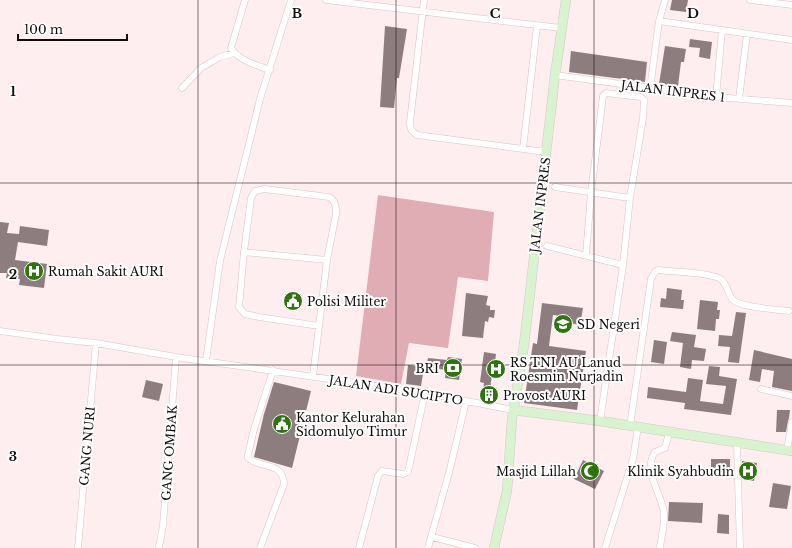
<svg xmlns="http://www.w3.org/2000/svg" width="792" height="548" font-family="'Libre Baskerville',serif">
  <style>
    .forest { fill: #e0adb4 }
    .building { fill: #8e7d7f }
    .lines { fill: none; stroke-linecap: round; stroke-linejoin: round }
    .street-casing { stroke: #d7c5c7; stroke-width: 7 }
    .secondary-casing { stroke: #d7c5c7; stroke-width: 10 }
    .street { stroke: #fff; stroke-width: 6 }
    .secondary { stroke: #d9f3d0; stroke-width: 9 }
    .grid { fill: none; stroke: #120c0d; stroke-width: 1; stroke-opacity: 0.55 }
    .labels { text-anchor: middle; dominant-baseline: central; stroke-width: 4; stroke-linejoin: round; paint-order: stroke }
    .street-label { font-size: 12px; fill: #120c0d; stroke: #fff }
    .poi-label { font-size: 12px; fill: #120c0d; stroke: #fff; text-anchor: start }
    .grid-label { font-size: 13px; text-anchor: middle; font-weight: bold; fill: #120c0d; stroke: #fff; stroke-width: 4; stroke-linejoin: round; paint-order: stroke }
  </style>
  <rect width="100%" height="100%" fill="#feeef0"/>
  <path class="forest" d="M378 195 494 212 488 281 458 277 448 348 409 343 401 384 356 376Z"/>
  <path class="building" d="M672 0H688L686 12 670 10Z
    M385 26 407 29 399 78H397L394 108 380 107Z
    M690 39 712 42 710 59 699 57 700 48 689 47Z
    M665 46 686 49 684 62H681L678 86 659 84Z
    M571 51 647 62 645 82 569 72Z
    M0 222 9 223 7 233 19 234 20 226 49 230 47 246 18 242 15 260 47 264 44 288 19 285 20 279 6 278 7 273H0Z
    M667 288 682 290 681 300H684L683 309 660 307 661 298 666 299Z
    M466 293 488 296 486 305 490 306V310H495L494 318 489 317 488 322 485 321 483 338 462 336Z
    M700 300 718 302 717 310H720L719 319H716L715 331 697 329Z
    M542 303 583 308 580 325 569 323 570 317 553 315 549 346 586 351 577 410 524 403 533 343 537 344Z
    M736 312 746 313 739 363 728 362 730 347 718 346 719 335 732 336Z
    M672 332 696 335 694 347 706 349 704 361 692 360 691 369 680 367 683 343 670 341Z
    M654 340 667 342 664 364 651 362Z
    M754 350 792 359V391L772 387 774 371 762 369 760 382 749 380Z
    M484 352 496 354 495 362H499L497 374 492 373 490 391 496 392 495 401 482 399 484 383 480 382Z
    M448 357 462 359 459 380 445 378 446 370 426 367 428 358 447 360Z
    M408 365 424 367 421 386 406 384Z
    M709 366 720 367 719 376 737 379 731 415 684 409 685 403 647 398 648 387 686 392 688 378 703 380 700 401 723 404 726 386 706 384Z
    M146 380 163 384 159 401 142 397Z
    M274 382 311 391 292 468 254 457 264 414Z
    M777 410H790L789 418 788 421 786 432H776Z
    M711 459H730V476L711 475Z
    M583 460 604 471 595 489 574 479Z
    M742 461 757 463 754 481 743 479Z
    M773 483 791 486 787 509 769 507Z
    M669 502 703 503 702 523 668 521Z
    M718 514 729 515V534L717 533Z"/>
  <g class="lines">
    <defs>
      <path id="street" d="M245 0 231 48C239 61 257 65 270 70
        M326 0 561 28
        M424 0 410 122C410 129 411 131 417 135L546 152
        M750 0 792 5
        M659 21 792 40
        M555 75 716 97 792 103
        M182 88 201 68 220 57 234 53
        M650 89 659 21 665 0
        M716 97 722 30
        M739 99 747 34
        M523 149 537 26
        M555 187 630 198
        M547 246 623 265
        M244 252 327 260
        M586 255 591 193 603 96 606 93 641 97 644 100 643 118 630 198 623 265 600 421
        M0 331 57 339 96 343 176 357 425 393 513 410
        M206 361 220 261 260 99 291 0
        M313 376 327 260 336 214C336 207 336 201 329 197L264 189 255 191 251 198 244 252 239 307 245 314 259 317 319 326
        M761 389 792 396
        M630 426 651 279 655 272 658 270C674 272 705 272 719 278 727 282 727 292 732 299 740 308 776 309 789 311
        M737 443 740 548
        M787 450 792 422
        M432 537 475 548
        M78 548 96 343
        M159 548 163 525 176 357
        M260 548 284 484C283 461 260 469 248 458V455L254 429 273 370
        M359 548 378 476 382 471 403 474 408 472 425 393
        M428 548 450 469 466 401
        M605 548 633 459 638 427
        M660 548C661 537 665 524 664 513 662 494 642 471 655 452L665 448 669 433"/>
      <path id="secondary" d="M513 410 600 421 792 451
        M494 548 507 491 512 419 524 345 555 75 566 0"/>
    </defs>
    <use href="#street" class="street-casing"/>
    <use href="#secondary" class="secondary-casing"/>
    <use href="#street" class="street"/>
    <use href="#secondary" class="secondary"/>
  </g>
  <path class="grid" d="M198 0V548M396 0V548M594 0V548M0 183H792M0 365H792"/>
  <defs>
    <symbol id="hospital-disc" viewBox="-11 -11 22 22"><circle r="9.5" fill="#307310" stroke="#fff"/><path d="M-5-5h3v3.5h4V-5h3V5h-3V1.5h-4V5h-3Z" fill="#fff"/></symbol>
    <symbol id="civic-disc" viewBox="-11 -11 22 22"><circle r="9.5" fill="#307310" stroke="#fff"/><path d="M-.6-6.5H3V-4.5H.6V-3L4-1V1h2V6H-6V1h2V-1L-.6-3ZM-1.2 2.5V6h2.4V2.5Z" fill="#fff"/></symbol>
    <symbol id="school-disc" viewBox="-11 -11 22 22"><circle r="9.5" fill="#307310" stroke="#fff"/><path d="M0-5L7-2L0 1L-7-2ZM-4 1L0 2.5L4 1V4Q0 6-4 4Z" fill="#fff"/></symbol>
    <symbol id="bank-disc" viewBox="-11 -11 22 22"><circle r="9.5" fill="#307310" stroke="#fff"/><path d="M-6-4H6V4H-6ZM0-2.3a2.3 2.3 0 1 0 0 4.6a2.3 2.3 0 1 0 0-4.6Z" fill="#fff"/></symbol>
    <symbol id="building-disc" viewBox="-11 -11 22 22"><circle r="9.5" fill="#307310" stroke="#fff"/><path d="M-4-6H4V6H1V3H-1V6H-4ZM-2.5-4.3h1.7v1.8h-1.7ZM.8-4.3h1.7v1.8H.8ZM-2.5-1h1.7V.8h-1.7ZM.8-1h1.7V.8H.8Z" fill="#fff"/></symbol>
    <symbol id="mosque-disc" viewBox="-11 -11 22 22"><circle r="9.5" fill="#307310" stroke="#fff"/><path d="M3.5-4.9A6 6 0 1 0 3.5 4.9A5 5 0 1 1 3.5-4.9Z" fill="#fff"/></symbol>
  </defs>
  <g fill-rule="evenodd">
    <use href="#hospital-disc" x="23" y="260" width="22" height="22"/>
    <use href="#civic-disc" x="282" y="290" width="22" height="22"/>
    <use href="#school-disc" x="552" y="313" width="22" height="22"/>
    <use href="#bank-disc" x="442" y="357" width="22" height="22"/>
    <use href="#hospital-disc" x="485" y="358" width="22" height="22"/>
    <use href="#building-disc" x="478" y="384" width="22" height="22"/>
    <use href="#civic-disc" x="271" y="413" width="22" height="22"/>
    <use href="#mosque-disc" x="579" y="460" width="22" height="22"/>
    <use href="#hospital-disc" x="737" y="460" width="22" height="22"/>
  </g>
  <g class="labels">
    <g class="street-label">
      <text transform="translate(673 91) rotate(7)">JALAN INPRES 1</text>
      <text transform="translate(540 205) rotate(-83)">JALAN INPRES</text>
      <text transform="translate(396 390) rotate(9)">JALAN ADI SUCIPTO</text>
      <text transform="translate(87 446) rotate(-85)">GANG NURI</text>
      <text transform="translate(169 453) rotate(-86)">GANG OMBAK</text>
    </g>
    <g class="poi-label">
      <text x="48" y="271">Rumah Sakit AURI</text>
      <text x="307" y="301">Polisi Militer</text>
      <text x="577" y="324">SD Negeri</text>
      <text x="510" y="362">RS TNI AU Lanud<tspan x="510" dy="14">Roesmin Nurjadin</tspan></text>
      <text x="439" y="368" text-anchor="end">BRI</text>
      <text x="503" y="395">Provost AURI</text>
      <text x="296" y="417">Kantor Kelurahan<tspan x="296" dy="14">Sidomulyo Timur</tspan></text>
      <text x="576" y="471" text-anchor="end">Masjid Lillah</text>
      <text x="734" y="471" text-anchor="end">Klinik Syahbudin</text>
    </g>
  </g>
  <g class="grid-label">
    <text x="297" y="18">B</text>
    <text x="495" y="18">C</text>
    <text x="693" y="18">D</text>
    <text x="13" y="96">1</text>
    <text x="13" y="279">2</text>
    <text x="13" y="461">3</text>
  </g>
  <path d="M18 34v6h109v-6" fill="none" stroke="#120c0d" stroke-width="2"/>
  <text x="24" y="34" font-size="12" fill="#120c0d" stroke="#ffffff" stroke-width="3" paint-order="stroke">100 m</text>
</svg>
